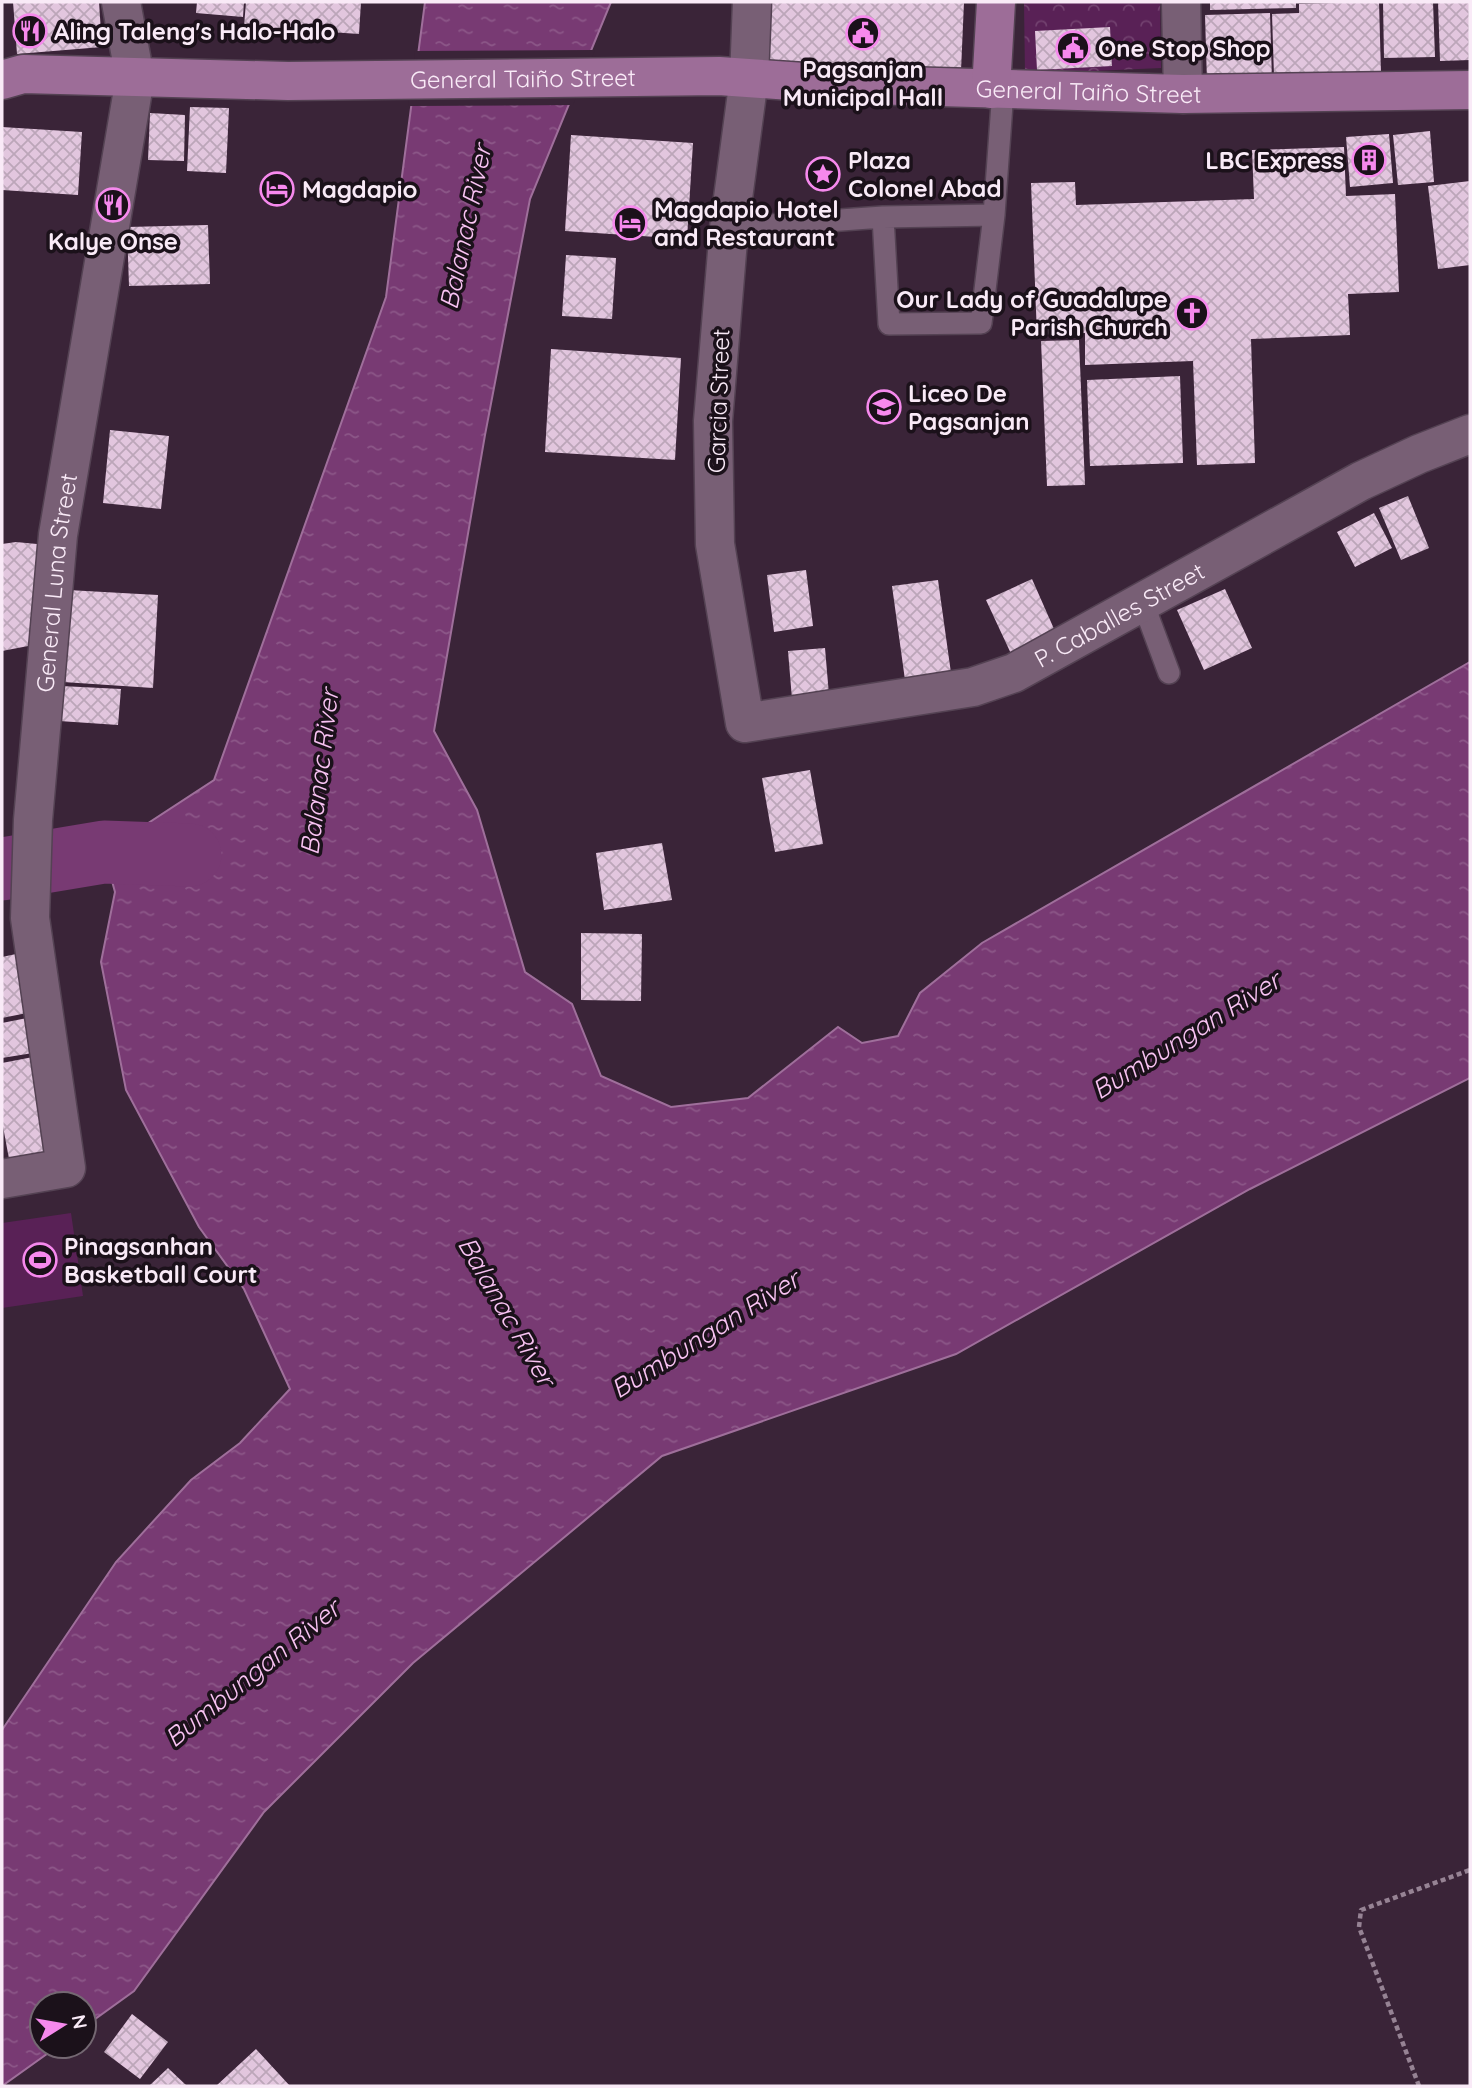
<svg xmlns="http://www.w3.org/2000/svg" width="1472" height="2088" font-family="Quicksand,sans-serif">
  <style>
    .park { fill: url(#park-crowns) }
    .pitch { fill: #592156 }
    .water { fill: url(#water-ripples); stroke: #9f6f9b; stroke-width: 2 }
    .pier { fill: #3a2438 }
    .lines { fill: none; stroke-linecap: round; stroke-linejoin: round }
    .river { stroke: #783a73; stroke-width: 63 }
    .building { fill: url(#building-cross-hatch) }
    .service-casing { stroke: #544253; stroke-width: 24 }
    .minor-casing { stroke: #544253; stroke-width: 41 }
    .primary-casing { stroke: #544253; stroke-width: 41 }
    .path { stroke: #968394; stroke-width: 4.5; stroke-dasharray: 5 3.5; stroke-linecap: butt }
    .service { stroke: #785f75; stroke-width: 21 }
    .minor { stroke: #785f75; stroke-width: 38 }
    .primary { stroke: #9d6d98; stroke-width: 38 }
    .labels { text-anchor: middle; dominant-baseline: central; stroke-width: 7; stroke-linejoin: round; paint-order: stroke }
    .poi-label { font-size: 24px; font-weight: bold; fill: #f9eaf7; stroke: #1b111a; text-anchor: start }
    .street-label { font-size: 24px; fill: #f9eaf7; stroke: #1b111a }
    .water-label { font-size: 26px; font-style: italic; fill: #f9c3f3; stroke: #1b111a }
  </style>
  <defs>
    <pattern id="park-crowns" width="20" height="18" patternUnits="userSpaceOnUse" patternTransform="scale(1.75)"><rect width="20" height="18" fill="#592156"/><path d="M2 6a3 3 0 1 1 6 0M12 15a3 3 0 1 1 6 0" fill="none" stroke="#72416f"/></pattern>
    <pattern id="water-ripples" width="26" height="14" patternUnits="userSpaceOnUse" patternTransform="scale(1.75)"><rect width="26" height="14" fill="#783a73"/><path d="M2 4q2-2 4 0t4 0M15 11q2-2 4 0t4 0" fill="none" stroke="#8c5788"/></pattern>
    <pattern id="building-cross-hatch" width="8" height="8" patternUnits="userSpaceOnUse" patternTransform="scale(1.75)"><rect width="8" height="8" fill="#e2c6de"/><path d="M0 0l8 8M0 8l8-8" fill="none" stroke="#bca6b9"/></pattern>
  </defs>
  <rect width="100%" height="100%" fill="#3a2438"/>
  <path class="park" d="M1024 2H1160L1161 68 1025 74Z"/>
  <path class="pitch" d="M71 1213 83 1296 2 1308V1223Z"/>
  <path class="water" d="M425 2H611L530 199 485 435 434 731 477 810 525 972 572 1004 601 1076 671 1107 748 1098 838 1027 862 1043 898 1036 920 993 982 943 1470 662V1078L1250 1189 956 1354 662 1456 413 1663 264 1812 134 1991 84 2027V2004H42V2046H58L2 2086V1730L116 1562 191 1480 240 1443 290 1389 244 1289 199 1227 126 1090 101 962 115 892 104 852 214 780 386 297Z"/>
  <path class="pier" d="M595 50 573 105 408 106 415 51Z"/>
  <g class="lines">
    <path class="river" d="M2 869 104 852 190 855"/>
  </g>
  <path class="building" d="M13 2H99L102 47 17 54Z
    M197 2H244L243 17 196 13Z
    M246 2H361L359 34 244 26Z
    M762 2H964L961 71 764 65Z
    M1210 2H1296V8L1210 10Z
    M1379 2 1381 73 1274 76 1272 14 1299 13V4Z
    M1383 2H1433L1435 57 1384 58Z
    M1438 2H1470V60L1440 61Z
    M1270 13 1272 81 1207 82 1205 15Z
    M1110 27 1112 66 1037 70 1035 31Z
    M190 107 229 108 226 173 187 171Z
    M150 113 185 115 184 161 148 160Z
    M2 127 82 132 78 195 2 190Z
    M1430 131 1434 182 1398 185 1393 135Z
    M1389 134 1393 183 1350 187 1346 137Z
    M571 135 693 143 687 239 565 231Z
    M1344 147 1346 196 1395 194 1399 292 1348 294 1350 335 1251 339 1255 463 1197 465 1193 361 1085 365V333L1037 335 1031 183 1075 182 1076 205 1254 199 1252 150Z
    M1470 181V265L1438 269 1428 186Z
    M208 225 210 284 129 286 127 227Z
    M566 255 616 258 612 319 562 316Z
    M1079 340 1085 485 1047 486 1041 341Z
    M551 349 681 358 675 460 545 452Z
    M1180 376 1183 463 1090 466 1087 380Z
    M110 430 169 436 161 509 103 503Z
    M1408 496 1429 548 1401 560 1379 508Z
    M1374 513 1392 548 1355 567 1337 532Z
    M16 542 37 544 44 643 2 651V544Z
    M806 570 813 626 774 632 767 575Z
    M1032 579 1058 638 1013 658 986 600Z
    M938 580 951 673 905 680 892 586Z
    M1225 589 1252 648 1204 670 1177 610Z
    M68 590 158 595 153 688 63 682Z
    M825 648 829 695 792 699 788 651Z
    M61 686 121 689 118 725 59 721Z
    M810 770 823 844 775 852 762 778Z
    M662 843 672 900 604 910 596 853Z
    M581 933 642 934 641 1001 581 1000Z
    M16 954 27 1013 2 1018V957Z
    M27 1018 33 1053 2 1058V1023Z
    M33 1057 51 1151 9 1159 2 1121V1063Z
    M132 2014 168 2042 140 2079 104 2052Z
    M256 2049 290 2086H216Z
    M168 2068 187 2086H149Z"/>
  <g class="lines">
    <defs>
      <path id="service" d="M883 217 889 324 981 323 994 215 1003 90
        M729 228 883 217 994 215
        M1143 603 1169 673"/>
      <g id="minor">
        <path id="s1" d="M752 2 749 78 729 228 713 421 715 544 745 723 973 687 1014 673 1361 481 1419 454 1470 434"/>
        <path d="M1181 2 1183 94"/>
        <path id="s2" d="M2 1179 66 1168 30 918 33 820 58 535 135 78 121 2"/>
      </g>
      <g id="primary">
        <path id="s3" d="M2 80 23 74 288 81 719 76 833 84 1183 94 1470 90"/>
        <path d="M991 89 996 2"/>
      </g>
    </defs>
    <use href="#service" class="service-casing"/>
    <use href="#minor" class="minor-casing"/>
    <use href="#primary" class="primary-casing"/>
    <path class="path" d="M1419 2086 1359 1927 1361 1910 1470 1870"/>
    <use href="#service" class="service"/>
    <use href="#minor" class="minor"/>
    <use href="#primary" class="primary"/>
  </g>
  <defs>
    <symbol id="restaurant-ring" viewBox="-11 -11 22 22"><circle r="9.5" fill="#1b111a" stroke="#f689ed" stroke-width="1.5"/><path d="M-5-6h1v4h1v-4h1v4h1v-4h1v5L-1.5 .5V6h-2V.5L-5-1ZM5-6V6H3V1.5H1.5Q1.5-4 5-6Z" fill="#f689ed"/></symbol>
    <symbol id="civic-ring" viewBox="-11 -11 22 22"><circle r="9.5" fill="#1b111a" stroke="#f689ed" stroke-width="1.5"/><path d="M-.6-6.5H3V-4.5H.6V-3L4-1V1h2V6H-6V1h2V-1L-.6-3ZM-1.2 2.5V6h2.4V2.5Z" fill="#f689ed"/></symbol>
    <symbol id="building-ring" viewBox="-11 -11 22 22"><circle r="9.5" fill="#1b111a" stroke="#f689ed" stroke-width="1.5"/><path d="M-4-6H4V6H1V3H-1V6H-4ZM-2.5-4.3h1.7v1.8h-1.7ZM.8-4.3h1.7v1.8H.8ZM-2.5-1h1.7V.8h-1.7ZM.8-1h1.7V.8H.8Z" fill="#f689ed"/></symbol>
    <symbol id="sight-ring" viewBox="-11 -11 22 22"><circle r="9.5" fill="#1b111a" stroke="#f689ed" stroke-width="1.5"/><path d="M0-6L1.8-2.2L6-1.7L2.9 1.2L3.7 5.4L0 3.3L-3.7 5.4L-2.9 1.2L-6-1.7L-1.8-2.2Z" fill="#f689ed"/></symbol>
    <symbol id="hotel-ring" viewBox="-11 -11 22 22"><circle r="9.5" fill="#1b111a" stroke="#f689ed" stroke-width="1.5"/><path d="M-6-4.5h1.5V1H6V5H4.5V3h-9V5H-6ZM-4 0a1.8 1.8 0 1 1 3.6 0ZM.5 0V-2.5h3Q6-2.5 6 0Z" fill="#f689ed"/></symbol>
    <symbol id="church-ring" viewBox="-11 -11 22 22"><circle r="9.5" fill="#1b111a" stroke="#f689ed" stroke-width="1.5"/><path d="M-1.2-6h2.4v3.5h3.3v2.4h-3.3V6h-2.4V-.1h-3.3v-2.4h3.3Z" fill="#f689ed"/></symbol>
    <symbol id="school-ring" viewBox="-11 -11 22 22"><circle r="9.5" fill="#1b111a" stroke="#f689ed" stroke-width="1.5"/><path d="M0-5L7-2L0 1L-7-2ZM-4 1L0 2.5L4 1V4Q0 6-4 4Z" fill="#f689ed"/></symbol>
    <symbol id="stadium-ring" viewBox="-11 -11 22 22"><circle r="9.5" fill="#1b111a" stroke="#f689ed" stroke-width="1.5"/><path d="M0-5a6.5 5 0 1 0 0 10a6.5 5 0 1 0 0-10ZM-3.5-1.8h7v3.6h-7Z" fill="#f689ed"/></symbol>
  </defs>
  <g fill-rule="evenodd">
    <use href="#restaurant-ring" x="11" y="12" width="38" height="38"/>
    <use href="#civic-ring" x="844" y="14" width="38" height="38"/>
    <use href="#civic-ring" x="1054" y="29" width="38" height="38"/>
    <use href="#building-ring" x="1350" y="141" width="38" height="38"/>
    <use href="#sight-ring" x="804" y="155" width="38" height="38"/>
    <use href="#hotel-ring" x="258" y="170" width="38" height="38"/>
    <use href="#restaurant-ring" x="94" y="186" width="38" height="38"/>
    <use href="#hotel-ring" x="611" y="204" width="38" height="38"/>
    <use href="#church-ring" x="1173" y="294" width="38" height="38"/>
    <use href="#school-ring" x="865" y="388" width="38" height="38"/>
    <use href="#stadium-ring" x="21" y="1241" width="38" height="38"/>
  </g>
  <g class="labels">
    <g class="poi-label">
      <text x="54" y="31">Aling Taleng's Halo-Halo</text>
      <text x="1098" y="48">One Stop Shop</text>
      <text x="863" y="69" text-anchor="middle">Pagsanjan<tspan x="863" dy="28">Municipal Hall</tspan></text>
      <text x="848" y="160">Plaza<tspan x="848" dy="28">Colonel Abad</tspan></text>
      <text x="1344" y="160" text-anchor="end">LBC Express</text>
      <text x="302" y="189">Magdapio</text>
      <text x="654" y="209">Magdapio Hotel<tspan x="654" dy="28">and Restaurant</tspan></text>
      <text x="113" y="241" text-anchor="middle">Kalye Onse</text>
      <text x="1168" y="299" text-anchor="end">Our Lady of Guadalupe<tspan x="1168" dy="28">Parish Church</tspan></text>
      <text x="908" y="393">Liceo De<tspan x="908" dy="28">Pagsanjan</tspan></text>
      <text x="64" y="1246">Pinagsanhan<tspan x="64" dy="28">Basketball Court</tspan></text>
    </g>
    <g class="street-label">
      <text stroke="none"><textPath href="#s3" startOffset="522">General Taiño Street</textPath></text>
      <text stroke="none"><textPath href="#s3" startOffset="1088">General Taiño Street</textPath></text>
      <text transform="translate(718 401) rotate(-88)">Garcia Street</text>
      <text stroke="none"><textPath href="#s2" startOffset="654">General Luna Street</textPath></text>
      <text stroke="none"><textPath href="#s1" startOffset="1120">P. Caballes Street</textPath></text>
    </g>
    <g class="water-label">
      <text transform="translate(465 227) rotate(-78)">Balanac River</text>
      <text transform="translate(319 772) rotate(-83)">Balanac River</text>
      <text transform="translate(1186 1035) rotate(-32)">Bumbungan River</text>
      <text transform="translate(507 1311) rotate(60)">Balanac River</text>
      <text transform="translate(705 1334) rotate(-32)">Bumbungan River</text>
      <text transform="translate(252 1673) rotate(-39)">Bumbungan River</text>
    </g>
  </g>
  <rect width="1472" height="2088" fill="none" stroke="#f9eaf7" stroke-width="7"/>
  <g transform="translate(63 2025) rotate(79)"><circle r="33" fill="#1b111a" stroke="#746872" stroke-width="2"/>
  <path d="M0-5L12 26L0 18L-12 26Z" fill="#f689ed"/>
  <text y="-10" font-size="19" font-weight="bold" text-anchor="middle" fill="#f9eaf7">N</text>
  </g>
</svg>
